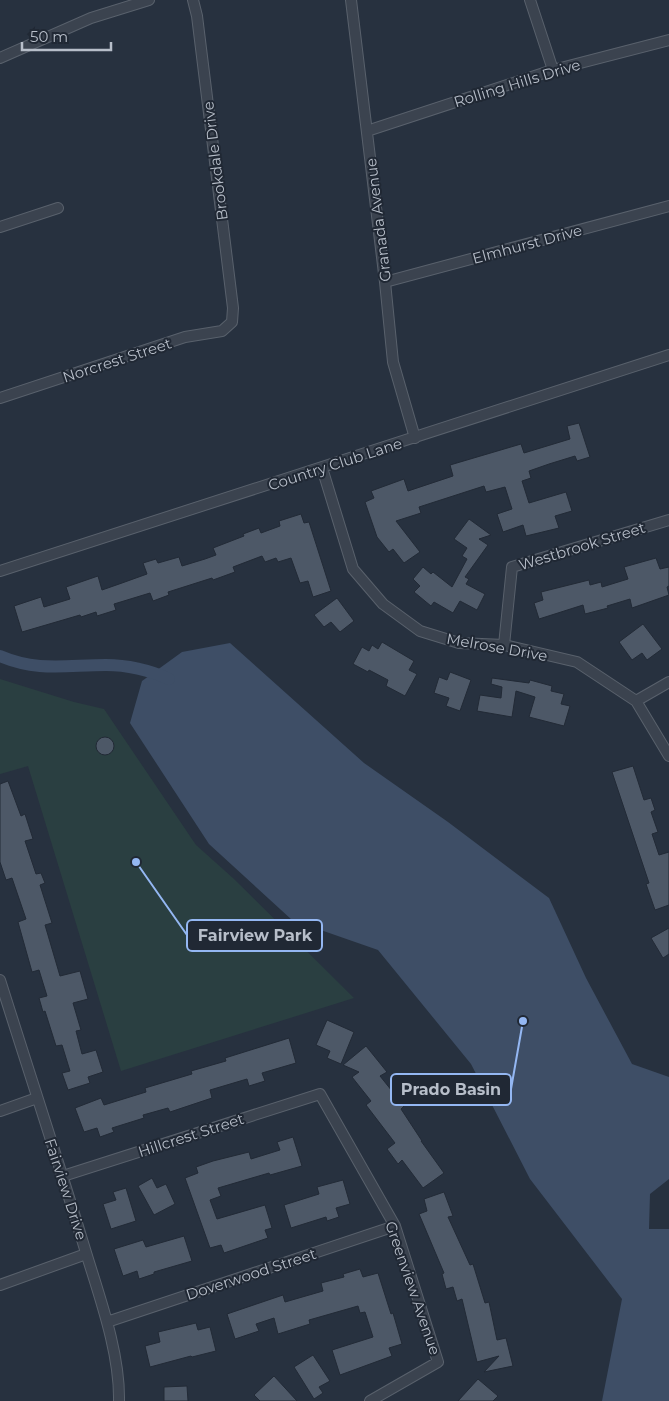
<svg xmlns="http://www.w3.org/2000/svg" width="669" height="1401" font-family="Montserrat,sans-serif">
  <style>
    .green { fill: #2a3f41 }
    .water { fill: #3e4e66 }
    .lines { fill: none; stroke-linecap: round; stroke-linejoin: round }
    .canal { stroke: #3e4e66; stroke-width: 12 }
    .building { fill: #4d5867; stroke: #222a36 }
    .minor-casing { stroke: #59616c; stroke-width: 12 }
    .minor { stroke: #3b434f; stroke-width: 10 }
    .labels { text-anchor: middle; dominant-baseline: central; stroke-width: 4; stroke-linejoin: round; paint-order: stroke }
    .street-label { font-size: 15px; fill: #b7bec9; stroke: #202834 }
    .leader { fill: none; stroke: #94b7f2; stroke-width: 2 }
    .callout-dot { fill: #94b7f2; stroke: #202834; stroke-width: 2 }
    .callout { fill: #202834; stroke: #94b7f2; stroke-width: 2 }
    .callout-label { font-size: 16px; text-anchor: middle; font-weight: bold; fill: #b7bec9 }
  </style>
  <rect width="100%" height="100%" fill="#27313f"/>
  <path class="green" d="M0 679 74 702 104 709 196 845 234 879 354 998 121 1071 28 766 0 774Z"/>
  <path class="water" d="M230 643 364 763 448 822 549 898 586 978 632 1064 669 1077V1179L650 1194 649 1229H669V1401H602L622 1299 530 1179 471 1064 378 950 292 920 209 844 130 723 142 681 182 652Z"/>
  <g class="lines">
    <path class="canal" d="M0 656C37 672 67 665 106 665 126 665 150 670 169 679"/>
  </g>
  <path class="building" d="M579 423 590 457 577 461 575 456 549 464 529 471 531 478 522 481 529 503 566 492 572 511 555 516 559 528 526 536 523 525 503 532 497 514 512 509 505 487 486 492 484 486 419 507 421 513 396 521 420 552 404 563 393 549 389 552 377 537 365 502 374 498 371 491 404 479 408 491 453 476 450 465 521 444 524 453 570 439 567 426Z
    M301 514 304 523 309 522 331 591 313 597 308 581 300 583 291 558 278 562 276 558 265 562 262 556 233 567 235 572 213 580 212 578 168 592 169 595 153 601 150 593 114 604 116 610 97 616 96 612 81 617 80 615 22 632 14 606 41 597 44 607 70 599 66 587 98 576 102 590 122 583 147 574 143 563 156 559 158 563 179 557 182 566 205 559 216 555 213 548 244 536 243 534 259 528 261 533 280 526 279 521Z
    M469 519 491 535 479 539 488 545 465 577 469 579 466 584 485 594 477 610 460 601 453 613 434 602 431 606 414 592 420 586 413 579 423 567 431 574 433 572 452 587 467 559 462 556 467 548 454 539Z
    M656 558 660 569 669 567V586L667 587 669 595 632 608 630 599 607 606 608 608 585 614 583 605 539 619 534 603 543 600 541 592 589 580 590 585 601 582 602 587 628 579 624 567Z
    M337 598 354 621 340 632 331 622 324 627 314 615Z
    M643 624 662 649 647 660 642 653 632 660 619 642Z
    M382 642 414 661 409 670 417 674 405 696 386 686 388 680 369 670 368 672 353 664 362 647 369 651 372 645 378 649Z
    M450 672 471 680 460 711 446 706 449 698 434 693 439 677 447 680Z
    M492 678 529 683 530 680 552 686 551 691 564 694 561 704 570 706 564 726 529 717 535 697 516 691 512 717 477 711 480 695 501 698 502 687 491 684Z
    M96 746a9 9 0 1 1 18 0a9 9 0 1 1-18 0Z
    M633 766 644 800 651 798 655 810 651 812 658 832 652 834 659 855 669 852V905L655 910 646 884 649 883 612 772Z
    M8 781 21 816 25 814 33 839 25 841 36 874 41 873 45 883 40 885 52 923 45 925 60 976 80 971 88 999 73 1003 81 1030 76 1031 82 1054 96 1050 103 1072 88 1077 90 1083 68 1090 62 1073 70 1071 62 1045 56 1046 45 1011 43 1012 39 998 47 996 39 970 32 972 18 922 26 919 12 878 6 880 0 862V784Z
    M669 928V954L663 958 651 938Z
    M327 1020 354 1032 341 1064 327 1058 330 1051 316 1045Z
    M289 1038 296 1063 262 1073 265 1081 249 1086 247 1079 210 1090 212 1098 170 1112 168 1108 143 1115 144 1118 112 1128 114 1132 100 1137 97 1128 84 1132 75 1108 101 1098 104 1105 146 1092 145 1088 192 1074 191 1071 226 1061 225 1058Z
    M366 1046 387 1072 380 1076 404 1106 401 1109 422 1141H421L444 1173 423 1188 402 1160 398 1164 387 1149 395 1143 366 1105 371 1101 352 1077 359 1072 343 1065Z
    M293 1137 302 1166 270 1175 269 1173 218 1188 221 1196 210 1200 217 1219 265 1205 272 1228 265 1230 268 1238 224 1253 221 1245 210 1248 185 1178 198 1173 196 1167 213 1161 249 1152 251 1159 280 1150 277 1142Z
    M152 1178 157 1188 166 1184 175 1204 154 1215 138 1186Z
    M343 1180 350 1204 336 1208 339 1217 327 1221 326 1217 291 1228 284 1205 319 1194 317 1187Z
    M126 1188 136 1221 111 1229 103 1204 116 1200 113 1192Z
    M444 1192 453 1216 448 1217 470 1265 473 1264 485 1303 489 1302 497 1340 506 1338 513 1366 484 1372 499 1356 477 1362 462 1299 457 1301 453 1287 446 1289 442 1274 444 1273 419 1214 427 1211 424 1199Z
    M184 1236 192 1261 154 1272V1274L139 1279 137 1271 123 1276 114 1249 143 1240 146 1247Z
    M360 1269 363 1277 378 1273 391 1314 393 1313 402 1344 389 1348 392 1356 340 1375 332 1350 373 1337 365 1312 360 1313 358 1306 309 1320 310 1324 278 1334 274 1318 256 1324 259 1331 235 1339 227 1314 283 1295 285 1302 323 1291 321 1283 344 1277 343 1274Z
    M196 1323 198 1330 210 1327 216 1351 192 1357 191 1356 150 1367 145 1346 160 1342 158 1332Z
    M313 1355 330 1381 319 1387 323 1393 314 1399 294 1367Z
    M274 1376 297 1401H260L254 1395Z
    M478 1379 498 1396 493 1401H458Z
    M187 1386 188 1401H164V1387Z"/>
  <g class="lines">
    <defs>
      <path id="minor" d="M351 0 385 282 393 362 415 438
        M530 0 553 70
        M0 58 91 18 149 0
        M367 131 553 70 669 40
        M0 227 58 208
        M385 282 669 206
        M0 398 185 337 222 331 232 322 233 308 197 16 193 0
        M322 468 353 569 383 604 420 631 459 643 504 645 577 662 636 701 669 756
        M0 571 669 355
        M504 645 512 567 669 520
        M636 701 669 682
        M0 980C28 1069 57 1157 84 1246 98 1293 120 1351 119 1401
        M0 1111 37 1098
        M63 1176 320 1094 395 1226 438 1362 370 1401
        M0 1285 86 1254
        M107 1322 395 1226"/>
    </defs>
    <use href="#minor" class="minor-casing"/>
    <use href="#minor" class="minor"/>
  </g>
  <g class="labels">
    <g class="street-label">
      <text transform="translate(517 83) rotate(-17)">Rolling Hills Drive</text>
      <text transform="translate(215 161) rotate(-97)">Brookdale Drive</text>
      <text transform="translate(378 220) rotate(-97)">Granada Avenue</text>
      <text transform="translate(527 244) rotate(-15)">Elmhurst Drive</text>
      <text transform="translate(117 360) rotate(-18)">Norcrest Street</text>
      <text transform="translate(335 464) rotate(-18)">Country Club Lane</text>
      <text transform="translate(582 546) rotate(-17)">Westbrook Street</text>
      <text transform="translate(497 647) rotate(10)">Melrose Drive</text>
      <text transform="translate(191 1135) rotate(-18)">Hillcrest Street</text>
      <text transform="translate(66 1189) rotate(72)">Fairview Drive</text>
      <text transform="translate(251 1274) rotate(-18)">Doverwood Street</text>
      <text transform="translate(413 1288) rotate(71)">Greenview Avenue</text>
    </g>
  </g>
  <path class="leader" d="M136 862L187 935M523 1021L511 1089"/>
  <g class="callout-dot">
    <circle cx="136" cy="862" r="5"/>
    <circle cx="523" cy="1021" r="5"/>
  </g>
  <g class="callout">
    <rect x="187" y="920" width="135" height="31" rx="5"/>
    <rect x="391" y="1074" width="120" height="31" rx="5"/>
  </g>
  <g class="callout-label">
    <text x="255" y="941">Fairview Park</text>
    <text x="451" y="1095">Prado Basin</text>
  </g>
  <path d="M22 42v8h89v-8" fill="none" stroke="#b7bec9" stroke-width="2.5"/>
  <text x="30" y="42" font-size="15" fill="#b7bec9" stroke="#202834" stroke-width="4" paint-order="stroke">50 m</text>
</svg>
